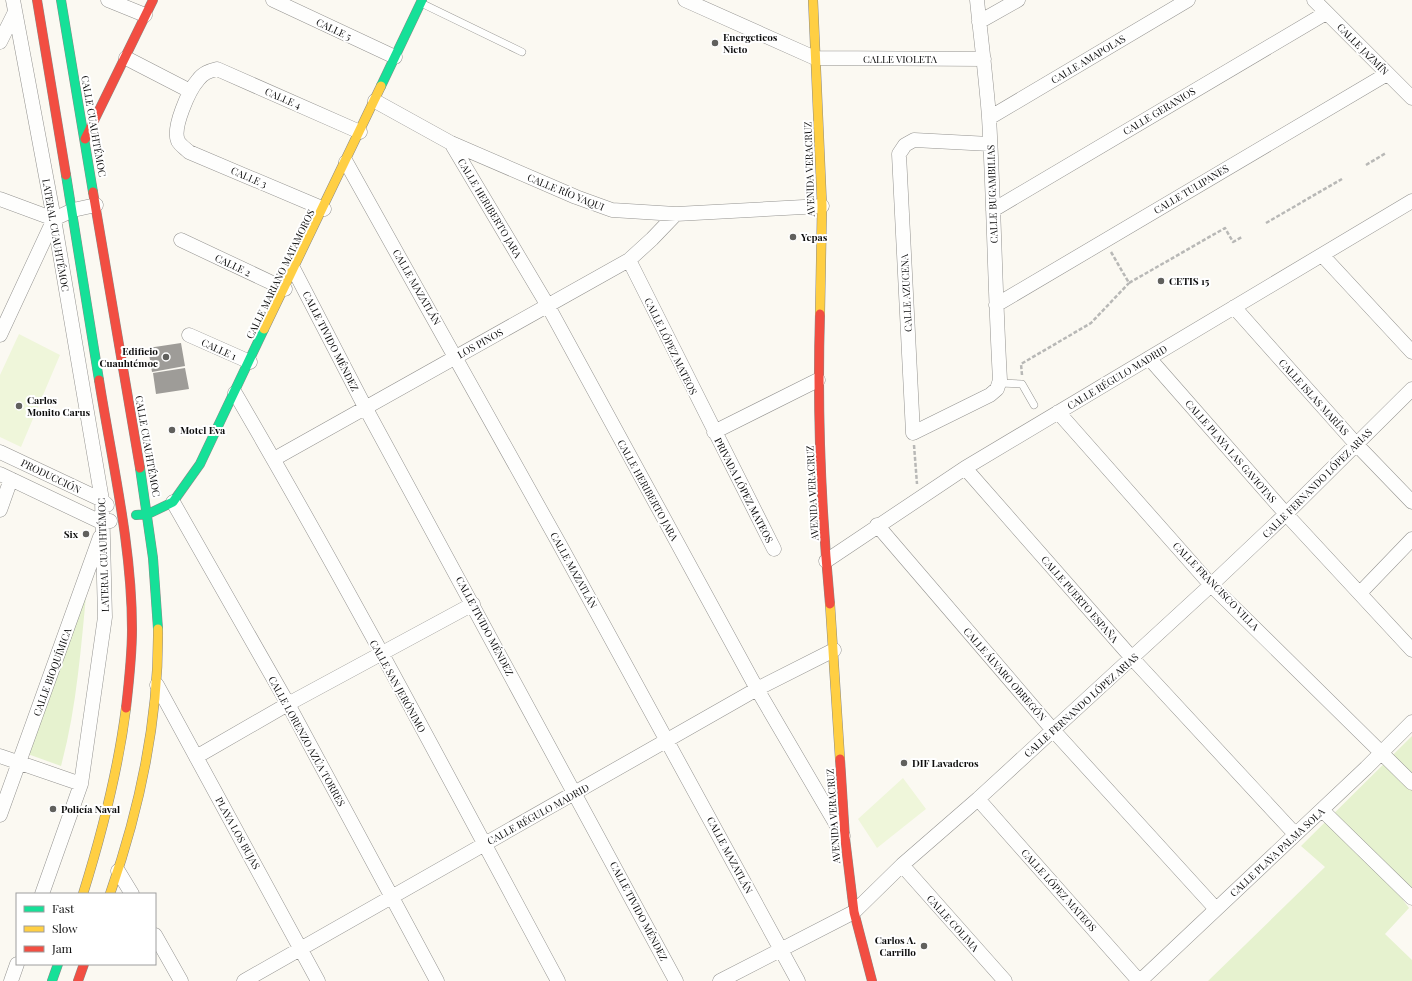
<svg xmlns="http://www.w3.org/2000/svg" width="1412" height="981" font-family="'Playfair Display',serif">
  <style>
    .green { fill: #e6f2cf }
    .pitch { fill: #eff6da }
    .building { fill: #9e9c98 }
    .lines { fill: none; stroke-linecap: round; stroke-linejoin: round }
    .lane-casing { stroke: #949390; stroke-width: 8 }
    .street-casing { stroke: #949390; stroke-width: 15 }
    .fast-casing { stroke: #8b8a87; stroke-width: 10 }
    .slow-casing { stroke: #8b8a87; stroke-width: 10 }
    .jam-casing { stroke: #8b8a87; stroke-width: 10 }
    .path { stroke: #b8b8b6; stroke-width: 2.5; stroke-dasharray: 4 2; stroke-linecap: butt }
    .lane { stroke: #fefefd; stroke-width: 7 }
    .street { stroke: #fefefd; stroke-width: 14 }
    .fast { stroke: #16e098; stroke-width: 9 }
    .slow { stroke: #ffcf43; stroke-width: 9 }
    .jam { stroke: #f24e42; stroke-width: 9 }
    .poi-dot { fill: #60605d; stroke: #fff; stroke-width: 1.5 }
    .labels { text-anchor: middle; dominant-baseline: central; stroke-width: 4; stroke-linejoin: round; paint-order: stroke }
    .street-label { font-size: 10px; fill: #0d0d0d; stroke: #fff }
    .poi-label { font-size: 10px; font-weight: bold; fill: #0d0d0d; stroke: #fff; text-anchor: start }
  </style>
  <rect width="100%" height="100%" fill="#fbf9f2"/>
  <path class="green" d="M87 586C81 646 77 707 61 766L25 753Z
    M1412 736V891L1403 900 1409 908 1385 934 1412 960V981H1208L1325 867 1301 846Z"/>
  <path class="pitch" d="M19 334 60 355 21 447 0 437V375Z
    M903 778 926 809 877 848 858 819Z"/>
  <path class="building" d="M181 343 185 366 152 372 148 348Z
    M185 368 189 389 156 394 153 373Z"/>
  <g class="lines">
    <defs>
      <path id="lane" d="M421 3 522 52
        M999 383 1022 384 1034 405"/>
      <path id="street" d="M13 0 54 219 102 500 105 617 81 784 42 894
        M108 0 145 15
        M273 0 395 57
        M685 0 815 58 984 59
        M977 0C981 39 986 78 989 117 994 205 995 293 1000 380L997 389 990 395 913 433 899 154 905 145 914 140 990 144
        M1314 0 1412 98
        M979 22 1018 0
        M0 42 15 12
        M126 58 190 91
        M375 101 451 143 576 197 612 210 676 214 822 206
        M989 118 1188 0
        M451 143 548 306 757 689 843 836
        M346 162 560 545 798 981
        M0 199 54 219 73 210 96 205
        M324 209 189 152C186 149 180 145 178 141 172 128 189 90 198 80 203 73 209 71 217 69L360 132
        M993 210 1326 13
        M181 240 285 289
        M1322 255 1412 352
        M629 260 774 549
        M294 270 365 407 676 981
        M996 305 1387 74
        M1234 307 1356 444 1412 502
        M0 335 54 219
        M189 335 250 362
        M1149 358 1286 514 1412 650
        M235 393C348 586 452 784 558 981
        M1058 412 1211 585 1412 783
        M714 432 818 380
        M0 452 102 500 107 505
        M274 459 629 260 652 239 676 214
        M965 468 1132 658 1295 834
        M0 474 103 523 110 521
        M173 502 288 704 437 981
        M0 510 11 479
        M877 525 1052 729 1216 909
        M826 561 965 468 1412 201
        M1360 593 1412 539
        M157 685 318 981
        M0 756 81 784
        M196 757 288 704 473 604
        M978 799 1139 981
        M1322 810 1412 898
        M0 815 100 537
        M902 865 1005 981
        M118 871 132 894
        M155 935 181 981
        M11 981 17 964
        M244 981 757 689 834 650
        M720 981 854 912 902 865 978 799 1211 585 1286 514 1412 389
        M1140 981 1366 768 1412 722"/>
      <path id="fast" d="M61 0 93 192
        M381 86 422 0
        M66 175 99 380
        M140 468 153 558 158 629
        M136 515 148 514 173 502 200 464 264 329
        M52 981 58 964"/>
      <path id="slow" d="M813 0 822 206 820 314
        M264 329 381 86
        M830 604 840 759
        M83 894C102 833 118 771 126 708
        M110 894C140 808 159 720 158 629"/>
      <path id="jam" d="M37 0 66 175
        M85 139 153 0
        M93 192 140 468
        M820 314C817 410 821 508 830 604
        M99 380C112 462 132 546 132 629 132 655 129 682 126 708
        M840 759 845 838 854 912 872 981
        M78 981 84 964"/>
    </defs>
    <use href="#lane" class="lane-casing"/>
    <use href="#street" class="street-casing"/>
    <use href="#fast" class="fast-casing"/>
    <use href="#slow" class="slow-casing"/>
    <use href="#jam" class="jam-casing"/>
    <path class="path" d="M1366 165 1386 153
      M1266 223 1342 179
      M1111 252 1129 283 1225 228 1233 242 1242 237
      M1022 375 1021 364 1091 323 1129 283
      M914 445 917 484"/>
    <use href="#lane" class="lane"/>
    <use href="#street" class="street"/>
    <use href="#fast" class="fast"/>
    <use href="#slow" class="slow"/>
    <use href="#jam" class="jam"/>
  </g>
  <g class="poi-dot">
    <circle cx="715" cy="43" r="4"/>
    <circle cx="793" cy="237" r="4"/>
    <circle cx="1161" cy="281" r="4"/>
    <circle cx="166" cy="357" r="4"/>
    <circle cx="19" cy="406" r="4"/>
    <circle cx="172" cy="430" r="4"/>
    <circle cx="86" cy="534" r="4"/>
    <circle cx="904" cy="763" r="4"/>
    <circle cx="53" cy="809" r="4"/>
    <circle cx="924" cy="946" r="4"/>
  </g>
  <g class="labels">
    <g class="street-label">
      <text transform="translate(334 29) rotate(25)">CALLE 5</text>
      <text transform="translate(1363 49) rotate(45)">CALLE JAZMÍN</text>
      <text x="900" y="59">CALLE VIOLETA</text>
      <text transform="translate(1088 59) rotate(-31)">CALLE AMAPOLAS</text>
      <text transform="translate(283 98) rotate(23)">CALLE 4</text>
      <text transform="translate(1159 111) rotate(-31)">CALLE GERANIOS</text>
      <text transform="translate(94 126) rotate(80)">CALLE CUAUHTÉMOC</text>
      <text transform="translate(809 169) rotate(-92)">AVENIDA VERACRUZ</text>
      <text transform="translate(249 177) rotate(23)">CALLE 3</text>
      <text transform="translate(1191 189) rotate(-31)">CALLE TULIPANES</text>
      <text transform="translate(566 192) rotate(22)">CALLE RÍO YAQUI</text>
      <text transform="translate(992 194) rotate(-92)">CALLE BUGAMBILIAS</text>
      <text transform="translate(490 208) rotate(59)">CALLE HERIBERTO JARA</text>
      <text transform="translate(56 235) rotate(80)">LATERAL CUAUHTÉMOC</text>
      <text transform="translate(233 265) rotate(25)">CALLE 2</text>
      <text transform="translate(280 274) rotate(-64)">CALLE MARIANO MATAMOROS</text>
      <text transform="translate(417 287) rotate(60)">CALLE MAZATLÁN</text>
      <text transform="translate(906 293) rotate(-93)">CALLE AZUCENA</text>
      <text transform="translate(331 341) rotate(63)">CALLE TIVIDO MÉNDEZ</text>
      <text transform="translate(480 343) rotate(-29)">LOS PINOS</text>
      <text transform="translate(671 346) rotate(64)">CALLE LÓPEZ MATEOS</text>
      <text transform="translate(219 349) rotate(24)">CALLE 1</text>
      <text transform="translate(1117 377) rotate(-31)">CALLE RÉGULO MADRID</text>
      <text transform="translate(1314 397) rotate(48)">CALLE ISLAS MARÍAS</text>
      <text transform="translate(148 446) rotate(80)">CALLE CUAUHTÉMOC</text>
      <text transform="translate(1231 451) rotate(49)">CALLE PLAYA LAS GAVIOTAS</text>
      <text transform="translate(51 476) rotate(26)">PRODUCCIÓN</text>
      <text transform="translate(1317 483) rotate(-45)">CALLE FERNANDO LÓPEZ ARIAS</text>
      <text transform="translate(648 490) rotate(61)">CALLE HERIBERTO JARA</text>
      <text transform="translate(744 490) rotate(63)">PRIVADA LÓPEZ MATEOS</text>
      <text transform="translate(812 493) rotate(-93)">AVENIDA VERACRUZ</text>
      <text transform="translate(103 555) rotate(-92)">LATERAL CUAUHTÉMOC</text>
      <text transform="translate(574 570) rotate(61)">CALLE MAZATLÁN</text>
      <text transform="translate(1216 586) rotate(46)">CALLE FRANCISCO VILLA</text>
      <text transform="translate(1080 599) rotate(49)">CALLE PUERTO ESPAÑA</text>
      <text transform="translate(485 626) rotate(62)">CALLE TIVIDO MÉNDEZ</text>
      <text transform="translate(52 672) rotate(-70)">CALLE BIOQUÍMICA</text>
      <text transform="translate(1005 674) rotate(49)">CALLE ÁLVARO OBREGÓN</text>
      <text transform="translate(398 686) rotate(61)">CALLE SAN JERÓNIMO</text>
      <text transform="translate(1081 705) rotate(-42)">CALLE FERNANDO LÓPEZ ARIAS</text>
      <text transform="translate(307 741) rotate(61)">CALLE LORENZO AZÚA TORRES</text>
      <text transform="translate(538 814) rotate(-29)">CALLE RÉGULO MADRID</text>
      <text transform="translate(833 816) rotate(-94)">AVENIDA VERACRUZ</text>
      <text transform="translate(238 833) rotate(61)">PLAYA LOS BUJAS</text>
      <text transform="translate(1277 852) rotate(-43)">CALLE PLAYA PALMA SOLA</text>
      <text transform="translate(730 855) rotate(62)">CALLE MAZATLÁN</text>
      <text transform="translate(1059 890) rotate(48)">CALLE LÓPEZ MATEOS</text>
      <text transform="translate(639 911) rotate(62)">CALLE TIVIDO MÉNDEZ</text>
      <text transform="translate(953 923) rotate(48)">CALLE COLIMA</text>
    </g>
    <g class="poi-label">
      <text x="723" y="37">Energeticos<tspan x="723" dy="12">Nieto</tspan></text>
      <text x="801" y="237">Yepas</text>
      <text x="1169" y="281">CETIS 15</text>
      <text x="158" y="351" text-anchor="end">Edificio<tspan x="158" dy="12">Cuauhtémoc</tspan></text>
      <text x="27" y="400">Carlos<tspan x="27" dy="12">Monito Carus</tspan></text>
      <text x="180" y="430">Motel Eva</text>
      <text x="78" y="534" text-anchor="end">Six</text>
      <text x="912" y="763">DIF Lavaderos</text>
      <text x="61" y="809">Policía Naval</text>
      <text x="916" y="940" text-anchor="end">Carlos A.<tspan x="916" dy="12">Carrillo</tspan></text>
    </g>
  </g>
  <rect x="16" y="893" width="140" height="72" fill="#ffffff" stroke="#9e9e9e"/>
  <rect x="24" y="906" width="20" height="6" fill="#16e098" stroke="#9e9e9e"/>
  <text x="52" y="913" font-size="12" fill="#0d0d0d">Fast</text>
  <rect x="24" y="926" width="20" height="6" fill="#ffcf43" stroke="#9e9e9e"/>
  <text x="52" y="933" font-size="12" fill="#0d0d0d">Slow</text>
  <rect x="24" y="946" width="20" height="6" fill="#f24e42" stroke="#9e9e9e"/>
  <text x="52" y="953" font-size="12" fill="#0d0d0d">Jam</text>
</svg>
